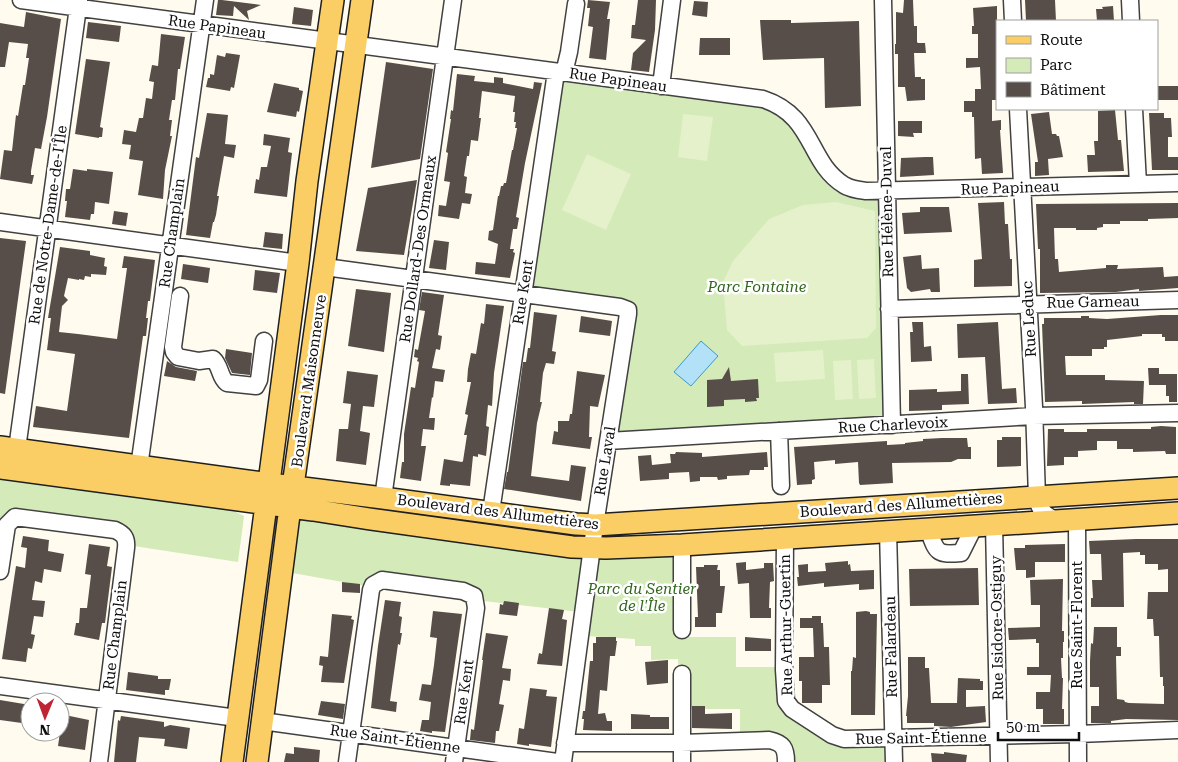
<svg xmlns="http://www.w3.org/2000/svg" width="1178" height="762" font-family="'Roboto Serif',serif">
  <style>
    .green { fill: #d4eab8 }
    .pitch { fill: #e5f1ca }
    .water { fill: #b3e1f7; stroke: #399acf }
    .building { fill: #574e4a }
    .lines { fill: none; stroke-linecap: round; stroke-linejoin: round }
    .minor-casing { stroke: #414141; stroke-width: 19 }
    .major-casing { stroke: #1f1f1f; stroke-width: 24 }
    .minor { stroke: #fff; stroke-width: 16 }
    .major { stroke: #face64; stroke-width: 21 }
    .labels { text-anchor: middle; dominant-baseline: central; stroke-width: 5; stroke-linejoin: round; paint-order: stroke }
    .street-label { font-size: 15px; fill: #0e0e0e; stroke: #fff }
    .park-label { font-size: 15px; font-style: italic; fill: #30671d; stroke: #fff }
  </style>
  <rect width="100%" height="100%" fill="#fffbef"/>
  <path class="green" d="M556 72 774 103 836 179 887 192 892 425 608 441 628 314 523 294Z
    M0 472 230 509 244 516 238 562 121 544 119 537 14 519 0 526Z
    M295 514 686 553V637H736V667H789V704L837 743 897 746V762H791L776 748 740 749V709H686L679 682 678 659 651 660V646H635V639L586 636 589 613 484 601 479 603 474 600 386 588 382 589 287 572Z"/>
  <path class="pitch" d="M683 114 713 117 707 161 678 157Z
    M587 154 631 174 606 230 562 210Z
    M836 202 875 211 876 328 867 338 742 346 727 330 723 282 733 261 769 219 803 205Z
    M823 350 825 379 776 382 774 353Z
    M874 359 876 398 859 399 857 360Z
    M851 360 853 399 835 400 833 361Z"/>
  <path class="water" d="M701 341 718 356 691 386 674 372Z"/>
  <path class="building" d="M218 0H222L261 5 247 11 249 20 234 6 233 16 216 15Z
    M588 0 610 2 607 19H610L606 60 589 58 593 27 588 26 590 8H587Z
    M638 0H656L655 30 649 72 631 70 633 53 646 40 631 38 632 25H635Z
    M904 0H913L914 26H917V42L918 43H925L926 53H914L915 77H921V79H925V100L907 101 905 87H898V54H895V44H896V12L903 13Z
    M1025 0H1055L1056 21H1026Z
    M694 1 708 2 707 17 692 15Z
    M997 6V100H992V121L1001 120V130H1000L1003 173 982 174 981 158 975 159 974 117H972V112H964V101H975V89H981L980 67 966 68V58H978V34H972V26H974L973 8Z
    M1113 6 1114 21H1097L1096 9H1103L1102 7Z
    M294 7 313 10 311 26 292 24Z
    M26 12 61 19 47 117 41 149 35 148 31 171V175H34L32 184 0 179 4 150 12 151 16 115 18 116 23 85H25L29 58H26L28 44 9 42 5 67H0V23L24 27Z
    M760 20H791V23L859 21 861 106 825 108 824 58 763 60Z
    M88 22 121 26 119 42 86 38Z
    M161 34 185 37 180 69H178L175 100H172L169 120H172L170 136H172L165 170 163 199 138 195 143 161 129 159 131 145 122 144 124 130 136 132 139 118H143L146 98 152 99 154 82 149 81 152 65 158 66Z
    M700 38H730V55H699Z
    M226 53 240 55 234 88 231 87 230 91 206 87 208 78H210V74L214 75 217 55 225 57Z
    M86 59 110 62 100 127 103 128 102 137H99V138L75 134Z
    M386 62 433 69 420 159 371 168Z
    M457 74 475 76 474 81 494 83V77L503 78V83L533 89 534 82 542 83 525 163 516 217 519 218 517 229H513L510 249H514L513 252 515 253 510 278 475 274 476 262 495 264 498 244 488 240 489 231 493 230 498 196H499L501 186H503L504 183H506L512 150H513L517 128H515L516 122H514L515 112H513L515 96 482 91 479 118H481L478 141 471 140 469 156H467L464 176 467 177 465 193 472 194 470 204 462 203 459 219 438 216 439 205 446 206 450 182 444 181 448 153 446 152 451 119H450L451 110 453 111Z
    M274 83 299 88V90L303 91 299 112 297 111 296 117 267 112Z
    M1157 86H1178V100H1157Z
    M1115 110 1118 140H1121L1124 171 1088 172 1087 155H1095L1094 141H1098V111Z
    M1049 112 1052 134H1056L1057 136H1059L1063 157 1048 159 1049 175 1035 176V162H1038L1031 114Z
    M207 113 228 115 225 144 236 145 234 158 224 156 217 196H219L216 215 214 222H213L210 238 186 235 196 157 199 158Z
    M1149 113H1164V118H1171L1172 137H1168V157H1178V170H1152Z
    M898 121H922V133H913L914 137 898 136Z
    M264 134 290 138 288 152 292 153 287 197 254 193 256 179 259 180 261 167H267L271 146 263 145Z
    M925 157H933L934 175 900 177 901 158Z
    M73 169 87 171V169L113 172 109 204 95 202 94 214H91L90 220 65 217 67 201H65L66 189H70Z
    M417 180 404 255 356 251 368 188Z
    M1004 202 1005 224H1008L1010 259H1012V286L974 287V260L982 259 978 203Z
    M1178 203V218L1148 219V221H1120V224H1103V227L1097 228V230H1076V228H1054L1055 259H1058L1059 272 1106 268V265H1118L1117 269 1163 267 1164 277 1178 276V288L1139 291V289L1116 292 1040 293V249H1038L1036 204Z
    M920 207H949L952 232 904 234 902 213 920 212Z
    M114 211 128 213 126 226 112 224Z
    M265 232 283 234 282 249 263 247Z
    M0 238 26 241 5 394 0 393Z
    M434 240 449 242 446 270 429 268Z
    M60 247 90 251V255L105 258 104 266 107 267 106 275 91 274V277L85 276 84 280 79 279V280L68 278 64 296 68 300 62 306 59 332 78 334 117 339 127 268H122L124 256 155 260 150 301H148L146 318H148L146 336H143L129 438 33 427 36 406 67 411 75 354 47 350 51 318H48Z
    M921 255 922 269 939 268 940 292H931L930 289 911 292 907 288 903 257Z
    M183 264 210 268 208 283 181 279Z
    M255 270 280 273 277 293 253 290Z
    M356 289 391 293 384 352 348 346Z
    M422 292 444 295 438 335 442 336 440 350 436 349 432 368 445 370 443 382 435 381 433 398 432 397 429 418H435L434 430 423 429 421 446H426L421 481 400 478 402 462H404V434L411 387 415 388 419 362 417 361 418 358 414 357 415 349 418 350 425 311 419 310Z
    M486 304 504 306 494 373 492 406 488 405 486 426 489 427 486 456 478 454V457L473 456 470 486 450 484V486L440 485 444 459 462 462 463 461 467 435H464L468 415 465 414 471 382H467L468 369 471 353 476 354 481 323 484 324Z
    M534 312 557 315 552 351 556 352 554 364 546 363 543 373 540 402H542L537 423 531 476 569 481 571 465 586 467 581 501 504 489 507 472H508L523 362H526L528 348H530Z
    M1161 315H1178V341H1165V337H1162V334H1142V336L1107 340V347H1104V349H1092V356H1065L1066 375H1105V380L1144 381 1143 404H1134V402L1082 404V401L1045 402 1042 324H1044V318H1081V316H1089V318L1107 319Z
    M581 316 612 321 610 336 579 332Z
    M912 322H923L924 347 931 346 932 361 911 362 910 332H913Z
    M998 322 1002 389 1016 388 1017 403 988 404 985 357 958 358 957 324Z
    M226 349 252 353 250 375 232 373 225 358Z
    M167 361 176 367 197 371 195 381 164 376Z
    M729 367 731 381 758 379 759 398H756L757 401 745 402V399L724 400V406L707 407V380L722 379Z
    M1148 368H1159V374H1177V402H1169V396H1166V385H1149Z
    M347 371 378 375 374 407 363 406 360 431 370 433 366 465 336 461 339 429H348L351 404 343 403Z
    M577 371 605 375 598 407 590 406 589 437H592L590 449 552 444 554 431 558 432V421H569L570 414H572Z
    M961 374H968L969 404 942 405V410L909 411V390L937 389V392L961 391Z
    M1161 426 1176 427V454H1166L1165 451 1133 452V449H1117V441H1097V450L1078 451V457H1064V465L1047 466 1048 429H1064V432H1087V429H1151V427Z
    M1002 437H1021V466L997 467V440H1002Z
    M942 438H967L968 447H971V459H958L951 462 892 463 893 483 860 485 859 483 858 462 835 464V460L814 462 815 479 812 480V484L797 485 794 447 887 441V445L905 444V443L923 441V439Z
    M676 452 702 453V457L767 452 768 467H764V470H750L749 475 727 476V479L718 480 717 477H700V481L690 482 689 472 669 473V479L640 481 638 456 651 455 652 465 671 463 670 454H675Z
    M23 536 49 540 48 551 64 554 61 572 44 569 42 583 35 581 32 600 45 601 43 617 34 616 31 634 35 635 32 649 28 648 26 662 2 659 16 566 25 568 27 548 21 547Z
    M1136 539H1178V720L1126 719 1111 721V723H1091V706H1099V687H1090V661L1091 643 1093 644 1094 627H1117V647H1121V656H1116L1117 699 1124 700 1125 702 1129 703 1164 704V686H1163V677H1160L1159 636H1154L1153 619H1147L1148 592H1168V569L1158 570V564H1145V555H1140V552L1123 553 1124 607H1091V598H1093L1092 580H1102L1101 554H1090L1089 541Z
    M89 544 110 547 107 566 112 567 105 623H102L99 640 74 635 76 623H79L80 608H87L91 575 85 574Z
    M1065 544V562H1035V577L1026 578V570H1016L1014 548H1025V545Z
    M848 561V565L850 564 851 571 874 570V589L859 590V584L824 587V583L798 586 797 577H799L798 565 808 564V572L826 571 825 563Z
    M746 562V570L764 568V563H773L774 581 770 582 769 608H771V618H750L749 583 738 584 736 563Z
    M704 565H718L717 570H720V586H725L722 613H716V627H695V617H698L696 567H704Z
    M978 568 979 605 910 606 909 569Z
    M1063 579 1062 631H1064V642H1063V658H1061L1062 678H1063L1062 709H1064V724H1043V709H1036V692H1050L1051 675H1027V667H1039V643H1036V639L1009 640 1008 628 1040 627V605H1031L1030 580Z
    M342 582 360 584V593L342 592Z
    M385 600 401 602 399 616 402 617 400 633H402L400 645 398 644 390 701 397 702 396 712 371 708 378 646Z
    M504 601 519 603 517 616 499 614 500 604 503 605Z
    M549 608 564 610 562 619 567 620 562 666 537 664 539 653 542 654Z
    M433 611 462 614 445 732 432 731V733L420 731 422 720H429L431 702 419 700 422 684 431 685 434 665 437 638 430 637Z
    M866 611 870 612V614H877L875 715H851V671H852L853 657 856 658V612Z
    M332 614 352 616 351 619 354 620 344 683 321 682 323 666 319 665 320 656 328 657Z
    M812 616H821V623H823L824 647H829L830 685H822V703H802V681H799V657H814L813 628H800V618H812Z
    M486 633 508 636 502 668 511 669 510 681 503 680 499 704 504 705 499 731H496L495 743 470 740 471 729 474 730 483 660H482Z
    M596 637H616V641H617L615 656H610L607 691 600 690 598 714 605 713 607 721H612V731L583 730 584 719H582L583 711H585L590 661H593V643H596Z
    M745 637 771 639V651H745Z
    M908 657H925V668H929L931 703H957L958 678 980 679V681H983V690H966V707L985 706 986 722 951 727 934 726V723H907V716H906L908 696Z
    M668 660V683L647 685 645 662Z
    M128 672 158 676V679H171L169 690H165V695L126 690Z
    M530 688 547 690 546 696 557 697 551 747 529 744V746L517 744 519 728 524 729Z
    M0 700 30 705 29 724 0 720Z
    M321 701 345 704 343 719 318 715Z
    M692 706H705V714L732 713V729L692 728Z
    M60 714 89 720 85 750 58 746 61 725Z
    M631 714 650 715V717H669V729H631Z
    M121 716 164 722V727L170 725 190 728 187 749 164 746 165 739 139 737 136 762H114L118 720 120 721Z
    M294 747 320 750 319 762H284L286 753 294 754Z
    M944 752 967 755 966 762H932L931 753 944 754Z"/>
  <g class="lines">
    <defs>
      <path id="minor" d="M21 0 763 99C815 116 807 162 844 185 850 189 858 190 866 191L1178 183
        M883 0 892 425
        M1012 0 1013 21
        M1130 0 1131 21
        M564 73 569 52 576 4
        M661 86 672 0
        M1018 109 1034 407 1037 497C1038 509 1045 515 1055 520
        M1134 109 1138 184
        M0 222 298 263
        M325 267 620 307 628 310V314L595 525 563 762
        M180 296 173 347 174 352 178 357 199 361 213 359C221 366 219 377 227 383L256 386 259 380 264 341
        M889 309 1178 300
        M779 431 781 486
        M608 441 1034 416 1178 413
        M17 449 79 0
        M139 467 205 0
        M383 498 453 0
        M491 512 556 72
        M1077 519 1078 762
        M994 524 999 762
        M928 529C937 552 935 555 961 553L975 525
        M888 531 894 762
        M785 538 784 670 786 701 792 709 832 735 844 739 892 738 1078 734 1178 730
        M682 545V630
        M0 571 7 525 15 517 115 530C124 534 127 538 126 548L99 762
        M0 686 237 718
        M262 721 557 762
        M565 743H681L769 740C783 743 786 748 786 762
        M347 762 371 590 373 585 382 580 463 591 474 596 476 608 454 762
        M682 762V674"/>
      <path id="major" d="M0 447 247 481 383 498 576 524 595 525 1178 488
        M0 468 313 510 370 519 572 547 606 548 682 545 1178 513
        M232 762 298 263 307 181 333 0
        M257 762 290 507 362 0"/>
    </defs>
    <use href="#minor" class="minor-casing"/>
    <use href="#major" class="major-casing"/>
    <use href="#minor" class="minor"/>
    <use href="#major" class="major"/>
  </g>
  <g class="labels">
    <g class="street-label">
      <text transform="translate(217 27) rotate(8)">Rue Papineau</text>
      <text transform="translate(618 80) rotate(8)">Rue Papineau</text>
      <text transform="translate(1010 188) rotate(-2)">Rue Papineau</text>
      <text transform="translate(887 212) rotate(-91)">Rue Hélène-Duval</text>
      <text transform="translate(48 225) rotate(-82)">Rue de Notre-Dame-de-I'Île</text>
      <text transform="translate(172 233) rotate(-82)">Rue Champlain</text>
      <text transform="translate(418 249) rotate(-82)">Rue Dollard-Des Ormeaux</text>
      <text transform="translate(523 292) rotate(-81)">Rue Kent</text>
      <text transform="translate(1093 302) rotate(-1)">Rue Garneau</text>
      <text transform="translate(1029 319) rotate(-93)">Rue Leduc</text>
      <text transform="translate(309 381) rotate(-82)">Boulevard Maisonneuve</text>
      <text transform="translate(893 425) rotate(-3)">Rue Charlevoix</text>
      <text transform="translate(605 461) rotate(-81)">Rue Laval</text>
      <text transform="translate(901 505) rotate(-4)">Boulevard des Allumettières</text>
      <text transform="translate(498 512) rotate(7)">Boulevard des Allumettières</text>
      <text transform="translate(786 625) rotate(-91)">Rue Arthur-Guertin</text>
      <text transform="translate(1077 625) rotate(-90)">Rue Saint-Florent</text>
      <text transform="translate(997 628) rotate(-91)">Rue Isidore-Ostiguy</text>
      <text transform="translate(115 635) rotate(-83)">Rue Champlain</text>
      <text transform="translate(891 647) rotate(-91)">Rue Falardeau</text>
      <text transform="translate(464 692) rotate(-82)">Rue Kent</text>
      <text transform="translate(921 738) rotate(-1)">Rue Saint-Étienne</text>
      <text transform="translate(395 739) rotate(8)">Rue Saint-Étienne</text>
    </g>
    <g class="park-label">
      <text x="757" y="287">Parc Fontaine</text>
      <text x="642" y="589">Parc du Sentier<tspan x="642" dy="17">de l'Île</tspan></text>
    </g>
  </g>
  <rect x="996" y="20" width="162" height="90" fill="#ffffff" stroke="#9f9f9f"/>
  <rect x="1006" y="36" width="25" height="8" fill="#face64" stroke="#9f9f9f"/>
  <text x="1040" y="45" font-size="15" fill="#0e0e0e">Route</text>
  <rect x="1006" y="58" width="25" height="15" fill="#d4eab8" stroke="#9f9f9f"/>
  <text x="1040" y="70" font-size="15" fill="#0e0e0e">Parc</text>
  <rect x="1006" y="82" width="25" height="15" fill="#574e4a" stroke="#9f9f9f"/>
  <text x="1040" y="95" font-size="15" fill="#0e0e0e">Bâtiment</text>
  <g transform="translate(45 717) rotate(181)"><circle r="24" fill="#ffffff" stroke="#9f9f9f"/>
  <path d="M0-4L9 19L0 12L-9 19Z" fill="#c02433"/>
  <text y="-8" font-size="14" font-weight="bold" text-anchor="middle" fill="#0e0e0e">N</text>
  </g>
  <path d="M998 732v8h81v-8" fill="none" stroke="#0e0e0e" stroke-width="2.5"/>
  <text x="1006" y="732" font-size="15" fill="#0e0e0e" stroke="#ffffff" stroke-width="4" paint-order="stroke">50 m</text>
</svg>
